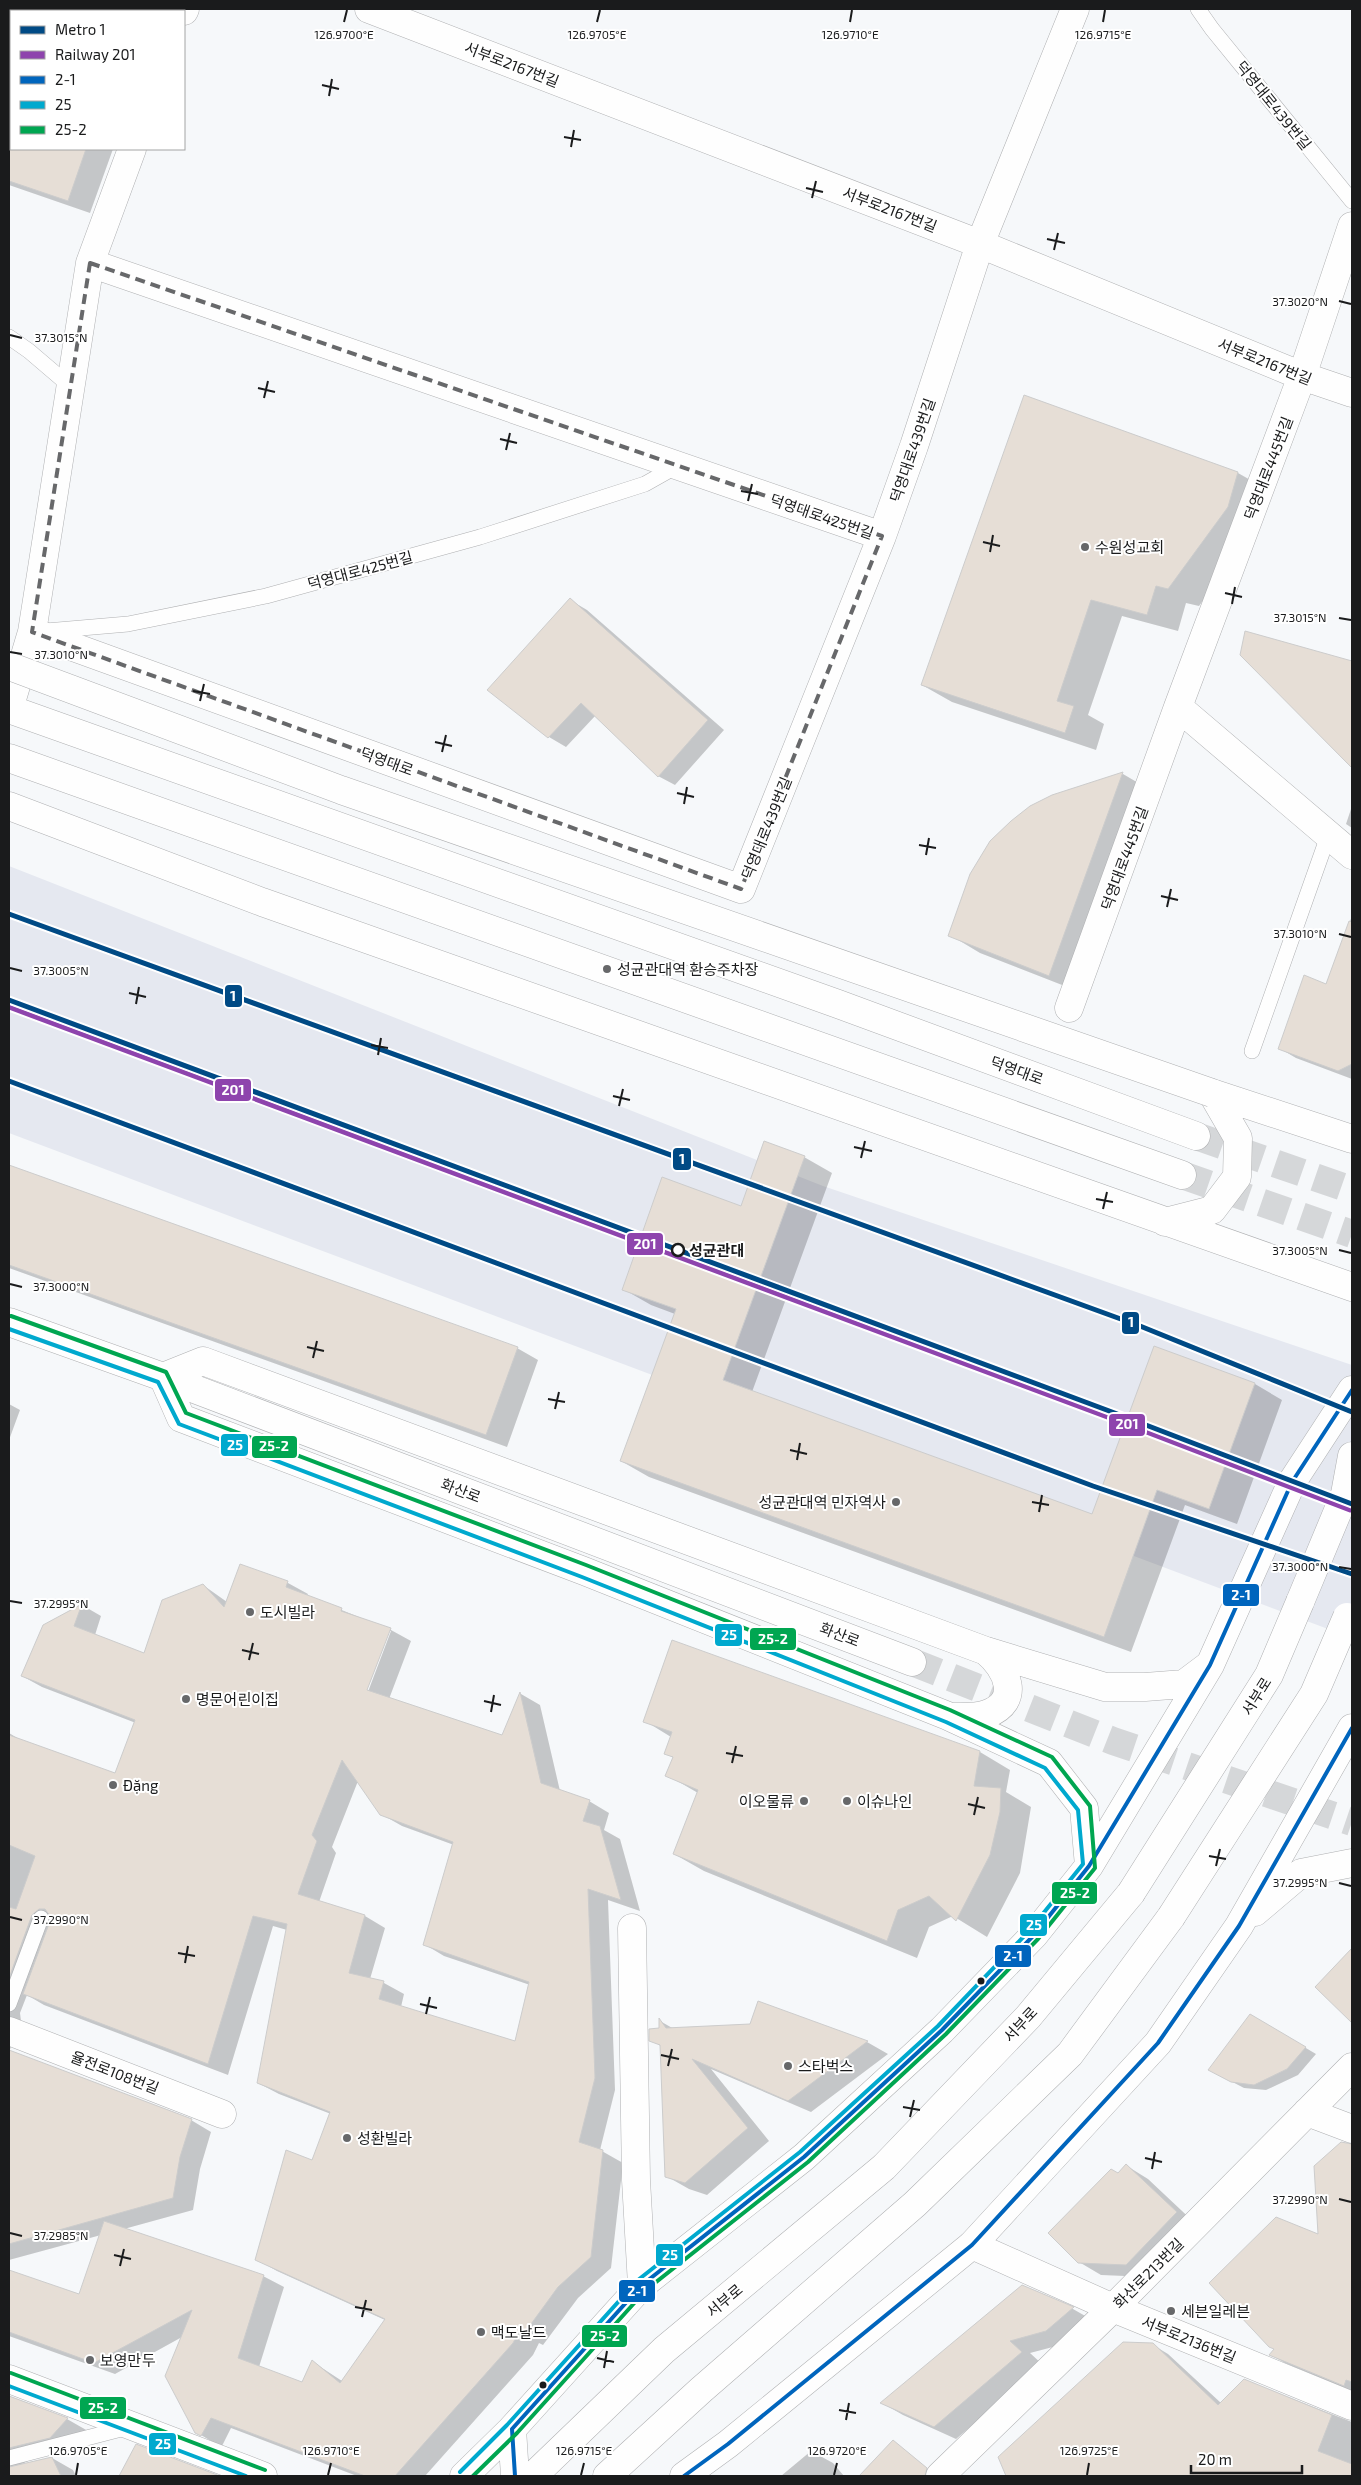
<svg xmlns="http://www.w3.org/2000/svg" width="1361" height="2485" font-family="'Exo 2','Noto Sans KR',sans-serif">
  <style>
    .built { fill: #e5e8f0 }
    .shadow { fill: #0003; fill-rule: evenodd }
    .building { fill: #e6ded6; stroke: #ccc; fill-rule: evenodd }
    .lines { fill: none; stroke-linecap: round; stroke-linejoin: round }
    .secondary-tunnel { stroke: #d5d7d9; stroke-width: 28; stroke-dasharray: 28 14; stroke-linecap: butt }
    .lane-casing { stroke: #afb0b2; stroke-width: 16 }
    .street-casing { stroke: #afb0b2; stroke-width: 29 }
    .secondary-casing { stroke: #afb0b2; stroke-width: 29 }
    .lane { stroke: #fefefe; stroke-width: 15 }
    .street { stroke: #fefefe; stroke-width: 28 }
    .secondary { stroke: #fefefe; stroke-width: 28 }
    .secondary-bridge-casing { stroke: #afb0b2; stroke-width: 29; stroke-linecap: butt }
    .secondary-bridge { stroke: #fefefe; stroke-width: 28 }
    .bus-1-casing { stroke: #fff; stroke-width: 8 }
    .bus-2-casing { stroke: #fff; stroke-width: 8 }
    .bus-3-casing { stroke: #fff; stroke-width: 8 }
    .bus-1 { stroke: #0065bd; stroke-width: 4 }
    .bus-2 { stroke: #00a9ce; stroke-width: 4 }
    .bus-3 { stroke: #00a651; stroke-width: 4 }
    .rail-1-casing { stroke: #fff; stroke-width: 9 }
    .rail-1 { stroke: #8e44ad; stroke-width: 5 }
    .metro-1-casing { stroke: #fff; stroke-width: 9 }
    .metro-1 { stroke: #004a85; stroke-width: 5 }
    .marked { fill: none; stroke: #67686a; stroke-width: 4; stroke-dasharray: 10 6; stroke-linejoin: round }
    .ticks { fill: none; stroke: #1a1b1c; stroke-width: 2 }
    .poi-dot { fill: #67686a; stroke: #fff; stroke-width: 2 }
    .stop-dot { fill: #fff; stroke: #1a1b1c; stroke-width: 2.5 }
    .bus-dot { fill: #1a1b1c; stroke: #fff; stroke-width: 2 }
    .labels { text-anchor: middle; dominant-baseline: central; stroke-width: 4; stroke-linejoin: round; paint-order: stroke }
    .street-label { font-size: 15px; fill: #1a1b1c; stroke: #fff }
    .poi-label { font-size: 15px; fill: #1a1b1c; stroke: #fff; text-anchor: start }
    .stop-label { font-size: 15px; font-weight: bold; fill: #1a1b1c; stroke: #fff; text-anchor: start }
    .ticks-label { font-size: 12px; text-anchor: middle; fill: #1a1b1c; stroke: #fff; stroke-width: 4; stroke-linejoin: round; paint-order: stroke }
    .line-badge { stroke: #fff; stroke-width: 2 }
    .badge-label { font-size: 14px; text-anchor: middle; font-weight: bold; fill: #fff }
  </style>
  <rect width="100%" height="100%" fill="#f6f8fa"/>
  <path class="built" d="M9 866 823 1186 1352 1365V1638L9 1133Z"/>
  <path class="shadow" d="M31 9H150L154 11H30Z
    M11 64V149H113L90 213 9 185V72Z
    M1025 396 1238 473 1268 490 1258 524 1199 606 1186 603 1178 631 1122 616 1088 715 1104 724 1096 750 952 702 922 685Z
    M570 600 587 610 724 730 675 785 658 776 596 715 566 747 549 737Z
    M1246 632 1352 662V767L1241 654Z
    M1123 774 1152 791 1080 992 980 953 950 935 1041 802Z
    M1352 806V828L1346 824Z
    M1352 916V1079L1296 1058 1279 1048 1326 985Z
    M804 1157 832 1173 752 1392 1093 1515 1255 1384 1282 1400 1237 1524 1185 1505 1131 1652 649 1477 621 1461 675 1314 651 1305 623 1289 741 1208Z
    M9 1167 517 1348 538 1360 507 1447 9 1268Z
    M9 1404 20 1410 9 1440Z
    M241 1565 288 1583 308 1594 307 1596 391 1630 411 1641 389 1699 503 1737 521 1694 540 1705 560 1791 589 1801 609 1813 604 1830 620 1839 640 1911 608 1900 615 2090 600 2150 623 2163 611 2268 578 2298 543 2345 539 2343 533 2355 425 2476H357L231 2428 222 2446 216 2444 196 2432 182 2337 115 2374 9 2336V2271L80 2295 101 2235 9 2260V2173L79 2145 9 2118V1733L24 1742 115 1775 188 1743 42 1687 22 1676 44 1626 82 1605 101 1616 95 1635 145 1654 203 1585 227 1602ZM389 1631H391L366 1697 364 1696ZM358 1781 381 1814 402 1826 454 1845 424 1944 444 1956 530 1985 516 2042 401 2007 404 1994 384 1983 370 1979 385 1928 365 1916 319 1902 336 1853 332 1847ZM273 1926 287 1930 258 2083 279 2094 331 2114 313 2162 256 2259 277 2271 385 2320 342 2381 313 2362 302 2383 259 2367 284 2287 263 2276 124 2229 193 2210 200 2169 211 2132 191 2120 9 2052 21 2021 20 2013 27 1995 44 2005 228 2075Z
    M645 1721 980 1752 1010 1770 1006 1792 1031 1807 1020 1873 987 1937 953 1916 929 1927 917 1958 704 1871 674 1854 698 1793 667 1775 674 1758 665 1753 671 1737Z
    M1352 1950V2016L1340 2009 1317 1987Z
    M759 2002 867 2042 888 2054 811 2112 711 2069 769 2141 707 2195 689 2189 666 2176 661 2046 651 2040 660 2030V2021L674 2029 751 2025Z
    M1250 2015 1316 2054 1298 2075 1266 2090 1244 2088 1221 2076Z
    M1342 2143 1352 2145V2391L1285 2363 1271 2355 1276 2349 1319 2236Z
    M1127 2166 1148 2179 1198 2226 1149 2277 1101 2275 1079 2262 1118 2175Z
    M1022 2287 1073 2309 1094 2321 1068 2343 1030 2353 1043 2365 956 2439 903 2415 882 2403Z
    M1153 2345 1168 2354 1221 2403 1244 2380 1352 2422V2476H1007L999 2457Z
    M9 2396 67 2419 88 2431 20 2465 52 2458 73 2470 76 2476H9Z
    M137 2446 186 2465 206 2476H121Z
    M811 2451 833 2463 844 2476H781Z"/>
  <path class="building" d="M9 149H86L68 201 9 181Z
    M1024 395 1238 472 1228 507 1168 589 1156 586 1147 615 1091 600 1057 701 1074 706 1065 733 921 685Z
    M570 598 708 720 658 777 581 703 548 738 487 690Z
    M1245 631 1352 661V768L1240 655Z
    M1123 772 1049 976 948 936 970 874 990 841 1011 821 1030 806 1052 795Z
    M1349 921 1352 922V1064L1338 1071 1278 1049 1304 975 1326 984Z
    M764 1141 805 1156 723 1380 1092 1514 1154 1346 1255 1383 1209 1509 1157 1490 1104 1637 620 1461 676 1309 622 1290 662 1177 741 1206Z
    M9 1165 518 1347 486 1435 9 1265Z
    M240 1564 288 1581 286 1587 342 1608 341 1611 391 1628 367 1690 502 1735 520 1692 541 1783 590 1800 583 1821 600 1826 621 1900 588 1889 595 2078 579 2142 603 2150 591 2257 558 2287 523 2335 519 2332 513 2343 395 2476H365L211 2418 201 2436 195 2433 165 2376 192 2310 94 2363 9 2332V2270L79 2294 104 2221 264 2275 238 2358 302 2382 312 2360 340 2383 385 2319 255 2260 286 2150 312 2160 330 2112 257 2083 287 1924 253 1916 208 2064 23 1994 50 1921V1916L45 1909H39L32 1915 9 1978V1907L16 1909 35 1856 9 1845V1735L115 1773 135 1720 21 1676 43 1625 82 1604 74 1626 144 1653 162 1600 203 1584 224 1607ZM342 1760 380 1815 453 1842 423 1945 529 1982 515 2041 379 1999 384 1981 349 1973 365 1915 298 1894 317 1841 312 1835Z
    M672 1640 980 1751 974 1786 1001 1788 1000 1812 990 1855 956 1921 929 1896 898 1910 887 1941 673 1854 698 1790 665 1776 673 1757 664 1754 672 1732 643 1722Z
    M1352 1948V2023L1315 1987Z
    M758 2001 868 2041 788 2101 692 2059 748 2128 685 2183 665 2177 660 2045 649 2041V2029L659 2028V2018L666 2028 750 2024Z
    M1250 2014 1306 2047 1287 2069 1254 2085 1231 2082 1208 2070Z
    M9 2050 192 2119 180 2157 173 2198 9 2244Z
    M1341 2142 1352 2144V2382L1346 2380 1344 2386 1269 2355 1274 2349 1269 2347 1209 2283 1276 2217 1318 2234 1314 2166Z
    M1126 2164 1177 2212 1126 2265 1078 2263 1048 2233 1111 2169 1118 2173Z
    M1022 2285 1074 2307 1046 2331 1010 2341 1022 2352 934 2427 880 2403Z
    M1123 2342 1153 2343 1218 2405 1244 2379 1332 2415 1318 2451 1352 2464V2476H1006L998 2457Z
    M9 2396 68 2418 50 2438 9 2448Z
    M893 2440 927 2468 925 2476H859Z
    M136 2444 220 2476H119Z
    M52 2457 61 2476H9V2467Z"/>
  <g class="lines">
    <path class="secondary-tunnel" d="M1196 1136 1352 1190
      M1182 1175 1352 1234
      M912 1662 1113 1741 1352 1822"/>
    <defs>
      <path id="lane" d="M1198 9 1212 29 1352 201
        M9 337 29 351 70 386
        M46 631 128 624 266 596 480 537 645 484 677 466
        M1252 1051 1328 836
        M9 2004 41 1918
        M9 2458 129 2427"/>
      <path id="street" d="M369 9 980 244 1302 376 1352 393
        M184 11 185 9
        M90 263 882 536
        M32 632 741 889 882 536 914 446 980 244 1075 9
        M1178 707 1352 855
        M9 709 32 632 90 263 132 149
        M1069 1008 1178 707 1302 376 1352 226
        M632 1928 636 2180 642 2285
        M9 2031 222 2114
        M1307 2112 1352 2129
        M972 2245 1113 2308 1352 2406
        M9 2379 263 2476
        M940 2476 1113 2308 1352 2067"/>
      <path id="secondary" d="M9 709 838 1004 1196 1136
        M9 758 1182 1175
        M9 806 262 902 1352 1287
        M1212 1093 1352 1139
        M1165 1222 1212 1210 1237 1177 1238 1138 1212 1093
        M9 1322 163 1377 912 1662
        M163 1377 203 1361 986 1651 1105 1687H1145L1184 1684 1208 1666
        M163 1377 181 1418 584 1571 948 1716 1049 1763 1084 1808 1089 1866
        M1300 1602 1345 1494 1352 1456
        M952 1717C963 1717 976 1718 987 1714 1022 1701 1007 1669 986 1651
        M1255 1912 1301 1873 1352 1863
        M512 2429 515 2476
        M464 2476 512 2429 642 2285 804 2157 942 2030 1034 1935 1089 1866 1210 1665 1292 1482 1352 1390
        M533 2476 664 2350 884 2167 1028 2017 1131 1893
        M607 2476 701 2390 915 2204 1070 2054 1171 1917
        M684 2476 728 2444 972 2245 1158 2043 1239 1926 1352 1728"/>
    </defs>
    <use href="#lane" class="lane-casing"/>
    <use href="#street" class="street-casing"/>
    <use href="#secondary" class="secondary-casing"/>
    <use href="#lane" class="lane"/>
    <use href="#street" class="street"/>
    <use href="#secondary" class="secondary"/>
    <defs>
      <path id="secondary-bridge" d="M9 666 341 790 1212 1093
        M1131 1893 1269 1675 1300 1602
        M1171 1917 1314 1694 1347 1617"/>
    </defs>
    <use href="#secondary-bridge" class="secondary-bridge-casing"/>
    <use href="#secondary-bridge" class="secondary-bridge"/>
    <defs>
      <path id="bus-1" d="M515 2476 512 2429 642 2285 804 2157 942 2030 1034 1935 1089 1866 1210 1665 1292 1482 1352 1390
        M684 2476 728 2444 972 2245 1158 2043 1239 1926 1352 1728"/>
      <path id="bus-2" d="M9 1329 158 1382 179 1424 582 1577 946 1722 1045 1768 1078 1810 1083 1864 1029 1931 938 2026 800 2152 638 2280 507 2425 460 2472
        M9 2386 246 2476"/>
      <path id="bus-3" d="M11 1316 166 1372 186 1413 586 1565 950 1710 1052 1757 1090 1806 1095 1868 1038 1939 946 2034 808 2162 646 2290 517 2433 473 2476
        M11 2373 265 2470"/>
    </defs>
    <use href="#bus-1" class="bus-1-casing"/>
    <use href="#bus-2" class="bus-2-casing"/>
    <use href="#bus-3" class="bus-3-casing"/>
    <use href="#bus-1" class="bus-1"/>
    <use href="#bus-2" class="bus-2"/>
    <use href="#bus-3" class="bus-3"/>
    <defs>
      <path id="rail-1" d="M9 1007 1110 1418 1350 1510"/>
    </defs>
    <use href="#rail-1" class="rail-1-casing"/>
    <use href="#rail-1" class="rail-1"/>
    <defs>
      <path id="metro-1" d="M9 914 1140 1326 1352 1412
        M9 1000 1112 1412 1352 1504
        M9 1081 1093 1486 1352 1574"/>
    </defs>
    <use href="#metro-1" class="metro-1-casing"/>
    <use href="#metro-1" class="metro-1"/>
  </g>
  <path class="marked" d="M90 263 882 536 741 889 32 632Z"/>
  <path class="ticks" d="M344 22 347 10M597 22 600 10M850 22 852 10M1103 22 1105 10M322 85 339 89M329 96 332 79M564 137 581 140M571 147 574 130M806 188 823 192M812 198 816 181M1047 239 1065 243M1054 250 1058 233M1339 301 1351 304M10 335 22 338M258 388 275 392M264 398 268 381M500 439 517 443M506 450 510 433M741 491 758 494M748 501 752 484M983 542 1000 546M990 552 993 535M1225 593 1242 597M1232 604 1235 587M1339 618 1351 620M10 652 22 654M193 691 210 694M200 701 204 684M435 742 452 746M442 752 446 735M677 793 694 797M684 804 687 787M919 845 936 848M926 855 929 838M1161 896 1178 900M1167 907 1171 889M1339 934 1351 937M10 968 22 971M129 993 146 997M136 1004 139 987M371 1045 388 1048M378 1055 381 1038M613 1096 630 1100M619 1106 623 1089M854 1147 872 1151M861 1158 865 1141M1096 1199 1113 1202M1103 1209 1107 1192M1339 1250 1351 1253M10 1284 22 1287M307 1347 324 1351M313 1358 317 1341M548 1399 565 1402M555 1409 559 1392M790 1450 807 1454M797 1460 800 1443M1032 1502 1049 1505M1039 1512 1042 1495M1339 1567 1351 1569M10 1601 22 1603M242 1650 259 1654M249 1660 253 1643M484 1701 501 1705M491 1712 494 1695M726 1753 743 1756M732 1763 736 1746M968 1804 985 1808M974 1815 978 1797M1209 1856 1226 1859M1216 1866 1220 1849M1339 1883 1351 1886M10 1917 22 1920M178 1953 195 1956M185 1963 188 1946M420 2004 437 2008M426 2014 430 1997M661 2055 679 2059M668 2066 672 2049M903 2107 920 2110M910 2117 914 2100M1145 2158 1162 2162M1152 2169 1155 2152M1339 2199 1351 2202M10 2233 22 2236M114 2255 131 2259M120 2266 124 2249M355 2307 372 2310M362 2317 366 2300M597 2358 614 2362M604 2368 607 2351M839 2410 856 2413M846 2420 849 2403M76 2475 78 2463M328 2475 331 2463M581 2475 584 2463M834 2475 837 2463M1087 2475 1089 2463"/>
  <g class="poi-dot">
    <circle cx="1085" cy="547" r="5"/>
    <circle cx="607" cy="969" r="5"/>
    <circle cx="896" cy="1502" r="5"/>
    <circle cx="250" cy="1612" r="5"/>
    <circle cx="186" cy="1699" r="5"/>
    <circle cx="113" cy="1785" r="5"/>
    <circle cx="804" cy="1801" r="5"/>
    <circle cx="847" cy="1801" r="5"/>
    <circle cx="788" cy="2066" r="5"/>
    <circle cx="347" cy="2138" r="5"/>
    <circle cx="1171" cy="2311" r="5"/>
    <circle cx="481" cy="2332" r="5"/>
    <circle cx="90" cy="2360" r="5"/>
  </g>
  <circle class="stop-dot" cx="678" cy="1250" r="6"/>
  <g class="bus-dot">
    <circle cx="981" cy="1981" r="4.5"/>
    <circle cx="543" cy="2385" r="4.5"/>
  </g>
  <g class="labels">
    <g class="street-label">
      <text transform="translate(512 64) rotate(21)">서부로2167번길</text>
      <text transform="translate(1274 105) rotate(51)">덕영대로439번길</text>
      <text transform="translate(890 209) rotate(21)">서부로2167번길</text>
      <text transform="translate(1265 361) rotate(22)">서부로2167번길</text>
      <text transform="translate(912 450) rotate(-71)">덕영대로439번길</text>
      <text transform="translate(1268 468) rotate(-69)">덕영대로445번길</text>
      <text transform="translate(822 516) rotate(19)">덕영대로425번길</text>
      <text transform="translate(360 570) rotate(-15)">덕영대로425번길</text>
      <text transform="translate(387 761) rotate(20)">덕영대로</text>
      <text transform="translate(766 828) rotate(-68)">덕영대로439번길</text>
      <text transform="translate(1124 858) rotate(-70)">덕영대로445번길</text>
      <text transform="translate(1017 1070) rotate(20)">덕영대로</text>
      <text transform="translate(461 1490) rotate(21)">화산로</text>
      <text transform="translate(840 1634) rotate(21)">화산로</text>
      <text transform="translate(1256 1696) rotate(-58)">서부로</text>
      <text transform="translate(1020 2024) rotate(-47)">서부로</text>
      <text transform="translate(115 2072) rotate(21)">율전로108번길</text>
      <text transform="translate(1148 2273) rotate(-45)">화산로213번길</text>
      <text transform="translate(724 2300) rotate(-40)">서부로</text>
      <text transform="translate(1189 2339) rotate(22)">서부로2136번길</text>
    </g>
    <g class="poi-label">
      <text x="1095" y="547">수원성교회</text>
      <text x="617" y="969">성균관대역 환승주차장</text>
      <text x="886" y="1502" text-anchor="end">성균관대역 민자역사</text>
      <text x="260" y="1612">도시빌라</text>
      <text x="196" y="1699">명문어린이집</text>
      <text x="123" y="1785">Đặng</text>
      <text x="794" y="1801" text-anchor="end">이오물류</text>
      <text x="857" y="1801">이슈나인</text>
      <text x="798" y="2066">스타벅스</text>
      <text x="357" y="2138">성환빌라</text>
      <text x="1181" y="2311">세븐일레븐</text>
      <text x="491" y="2332">맥도날드</text>
      <text x="100" y="2360">보영만두</text>
    </g>
    <g class="stop-label">
      <text x="689" y="1250">성균관대</text>
    </g>
  </g>
  <g class="ticks-label">
    <text x="344" y="39">126.9700°E</text>
    <text x="597" y="39">126.9705°E</text>
    <text x="850" y="39">126.9710°E</text>
    <text x="1103" y="39">126.9715°E</text>
    <text x="1300" y="306">37.3020°N</text>
    <text x="61" y="342">37.3015°N</text>
    <text x="1300" y="622">37.3015°N</text>
    <text x="61" y="659">37.3010°N</text>
    <text x="1300" y="938">37.3010°N</text>
    <text x="61" y="975">37.3005°N</text>
    <text x="1300" y="1255">37.3005°N</text>
    <text x="61" y="1291">37.3000°N</text>
    <text x="1300" y="1571">37.3000°N</text>
    <text x="61" y="1608">37.2995°N</text>
    <text x="1300" y="1887">37.2995°N</text>
    <text x="61" y="1924">37.2990°N</text>
    <text x="1300" y="2204">37.2990°N</text>
    <text x="61" y="2240">37.2985°N</text>
    <text x="78" y="2455">126.9705°E</text>
    <text x="331" y="2455">126.9710°E</text>
    <text x="584" y="2455">126.9715°E</text>
    <text x="837" y="2455">126.9720°E</text>
    <text x="1089" y="2455">126.9725°E</text>
  </g>
  <g class="line-badge">
    <rect x="224" y="984" width="19" height="24" rx="5" fill="#004a85"/>
    <rect x="214" y="1078" width="38" height="24" rx="5" fill="#8e44ad"/>
    <rect x="672" y="1147" width="20" height="24" rx="5" fill="#004a85"/>
    <rect x="626" y="1232" width="38" height="24" rx="5" fill="#8e44ad"/>
    <rect x="1121" y="1311" width="19" height="24" rx="5" fill="#004a85"/>
    <rect x="1108" y="1413" width="38" height="24" rx="5" fill="#8e44ad"/>
    <rect x="220" y="1433" width="29" height="24" rx="5" fill="#00a9ce"/>
    <rect x="251" y="1435" width="47" height="24" rx="5" fill="#00a651"/>
    <rect x="1222" y="1583" width="38" height="24" rx="5" fill="#0065bd"/>
    <rect x="714" y="1623" width="29" height="24" rx="5" fill="#00a9ce"/>
    <rect x="749" y="1627" width="48" height="24" rx="5" fill="#00a651"/>
    <rect x="1051" y="1881" width="47" height="24" rx="5" fill="#00a651"/>
    <rect x="1019" y="1913" width="29" height="24" rx="5" fill="#00a9ce"/>
    <rect x="994" y="1944" width="38" height="24" rx="5" fill="#0065bd"/>
    <rect x="655" y="2243" width="29" height="24" rx="5" fill="#00a9ce"/>
    <rect x="618" y="2279" width="38" height="24" rx="5" fill="#0065bd"/>
    <rect x="581" y="2324" width="47" height="24" rx="5" fill="#00a651"/>
    <rect x="79" y="2396" width="48" height="24" rx="5" fill="#00a651"/>
    <rect x="148" y="2432" width="29" height="24" rx="5" fill="#00a9ce"/>
  </g>
  <g class="badge-label">
    <text x="233" y="1001">1</text>
    <text x="233" y="1095">201</text>
    <text x="682" y="1164">1</text>
    <text x="645" y="1249">201</text>
    <text x="1131" y="1327">1</text>
    <text x="1127" y="1429">201</text>
    <text x="235" y="1450">25</text>
    <text x="274" y="1451">25-2</text>
    <text x="1241" y="1600">2-1</text>
    <text x="729" y="1640">25</text>
    <text x="773" y="1644">25-2</text>
    <text x="1075" y="1898">25-2</text>
    <text x="1034" y="1930">25</text>
    <text x="1013" y="1961">2-1</text>
    <text x="670" y="2260">25</text>
    <text x="637" y="2296">2-1</text>
    <text x="605" y="2341">25-2</text>
    <text x="103" y="2413">25-2</text>
    <text x="163" y="2449">25</text>
  </g>
  <rect width="1361" height="2485" fill="none" stroke="#1a1b1c" stroke-width="20"/>
  <rect x="10" y="10" width="175" height="140" fill="#ffffff" stroke="#a3a4a4"/>
  <rect x="20" y="26" width="25" height="8" fill="#004a85" stroke="#a3a4a4"/>
  <text x="55" y="35" font-size="15" fill="#1a1b1c">Metro 1</text>
  <rect x="20" y="51" width="25" height="8" fill="#8e44ad" stroke="#a3a4a4"/>
  <text x="55" y="60" font-size="15" fill="#1a1b1c">Railway 201</text>
  <rect x="20" y="76" width="25" height="8" fill="#0065bd" stroke="#a3a4a4"/>
  <text x="55" y="85" font-size="15" fill="#1a1b1c">2-1</text>
  <rect x="20" y="101" width="25" height="8" fill="#00a9ce" stroke="#a3a4a4"/>
  <text x="55" y="110" font-size="15" fill="#1a1b1c">25</text>
  <rect x="20" y="126" width="25" height="8" fill="#00a651" stroke="#a3a4a4"/>
  <text x="55" y="135" font-size="15" fill="#1a1b1c">25-2</text>
  <path d="M1191 2465v8h111v-8" fill="none" stroke="#1a1b1c" stroke-width="2.5"/>
  <text x="1198" y="2465" font-size="15" fill="#1a1b1c" stroke="#ffffff" stroke-width="4" paint-order="stroke">20 m</text>
</svg>
